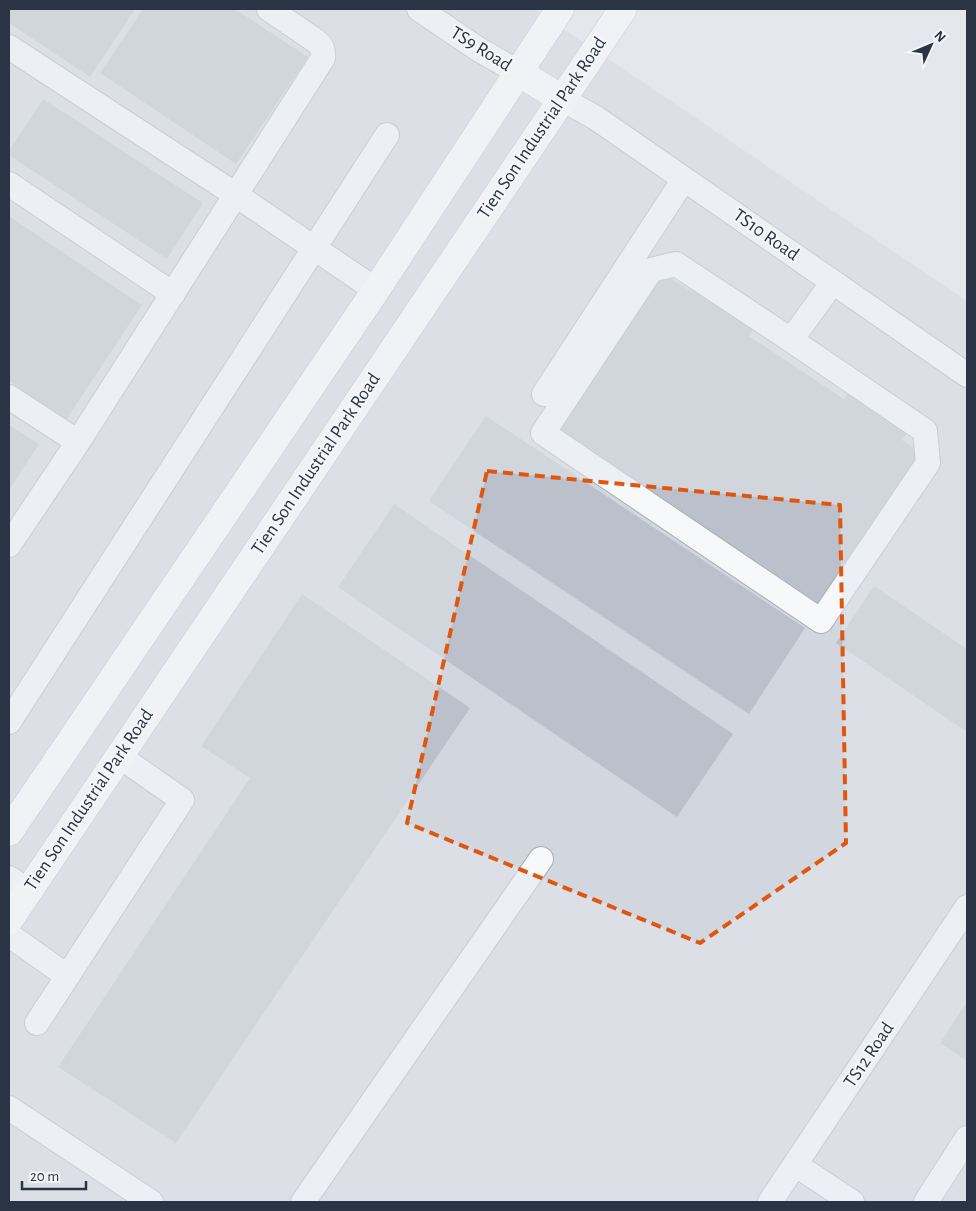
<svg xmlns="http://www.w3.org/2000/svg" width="976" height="1211" font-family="'Alegreya Sans',sans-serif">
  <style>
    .built { fill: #d2d6de }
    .building { fill: #bbc0ca }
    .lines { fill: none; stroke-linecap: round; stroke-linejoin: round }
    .minor-casing { stroke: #a9aeb7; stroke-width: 26 }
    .major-casing { stroke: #a3abb8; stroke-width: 29 }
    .minor { stroke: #f7f8fa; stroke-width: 24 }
    .major { stroke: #fff; stroke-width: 28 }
    .marked { fill: none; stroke: #df570f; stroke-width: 4; stroke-dasharray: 10 6; stroke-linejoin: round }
    .labels { text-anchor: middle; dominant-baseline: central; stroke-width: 4.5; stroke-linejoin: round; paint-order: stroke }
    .street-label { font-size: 19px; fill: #2b3445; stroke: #f4f6f9 }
  </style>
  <rect width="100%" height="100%" fill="#e4e7ec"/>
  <path class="built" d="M9 9H534L967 301V1202H9Z"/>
  <path class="building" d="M9 9H135L90 77 9 23Z
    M143 9H235L308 57 236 164 100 73Z
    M43 99 203 203 167 259 9 155V151Z
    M9 216 142 305 66 420 9 381Z
    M660 271 692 292 702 278 761 317 749 336 844 399 855 383 914 423 902 440 928 457 824 614 552 432Z
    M486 416 805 628 749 714 429 501Z
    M9 425 39 444 9 490Z
    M394 504 733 734 677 817 338 587Z
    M874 586 967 649V732L836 643Z
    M302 594 470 708 176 1143 58 1067 250 778 201 746Z
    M967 1002V1061L940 1043Z"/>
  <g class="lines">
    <defs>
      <path id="minor" d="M419 9 478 49 518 72
        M9 47 236 195 376 290
        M562 99 596 118 967 375
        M9 184 173 294
        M791 340 925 431 928 463 821 621 543 433 651 270 676 264 791 340 833 282
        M544 394 684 179
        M9 397 78 442
        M9 545 78 442 323 58C324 50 322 46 316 41L269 9
        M9 722 387 135
        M9 878 28 891
        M9 935 67 976
        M37 1023 182 800 119 756
        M9 1108 151 1202
        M796 1165 852 1202
        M303 1202 541 859
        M770 1202 967 907
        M926 1202 967 1138"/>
      <path id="major" d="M518 72 562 99
        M9 832 376 290 560 9
        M9 920 623 9"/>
    </defs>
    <use href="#minor" class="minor-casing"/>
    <use href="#major" class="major-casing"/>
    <use href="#minor" class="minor"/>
    <use href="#major" class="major"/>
  </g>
  <path d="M0 0H976V1211H0ZM487 471 840 505 846 843 700 943 407 823Z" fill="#e4e7ec" fill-opacity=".55" fill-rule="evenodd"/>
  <path class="marked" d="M487 471 840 505 846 843 700 943 407 823Z"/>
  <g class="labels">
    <g class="street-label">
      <text transform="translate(481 49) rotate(32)">TS9 Road</text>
      <text transform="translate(542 128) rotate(-56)">Tien Son Industrial Park Road</text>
      <text transform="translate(766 235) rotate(35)">TS10 Road</text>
      <text transform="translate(316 464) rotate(-56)">Tien Son Industrial Park Road</text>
      <text transform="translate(89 800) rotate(-56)">Tien Son Industrial Park Road</text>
      <text transform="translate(869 1055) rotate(-56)">TS12 Road</text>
    </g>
  </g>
  <rect width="976" height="1211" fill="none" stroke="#2b3445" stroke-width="20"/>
  <g transform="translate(931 45) rotate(46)" stroke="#f4f6f9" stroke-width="4" paint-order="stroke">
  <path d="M0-4L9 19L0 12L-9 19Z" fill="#2b3445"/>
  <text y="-8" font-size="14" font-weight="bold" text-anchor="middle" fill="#2b3445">N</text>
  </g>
  <path d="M22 1181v8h64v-8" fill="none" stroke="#2b3445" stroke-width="2.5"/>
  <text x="30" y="1181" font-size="15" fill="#2b3445" stroke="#f4f6f9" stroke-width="4" paint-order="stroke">20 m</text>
</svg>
